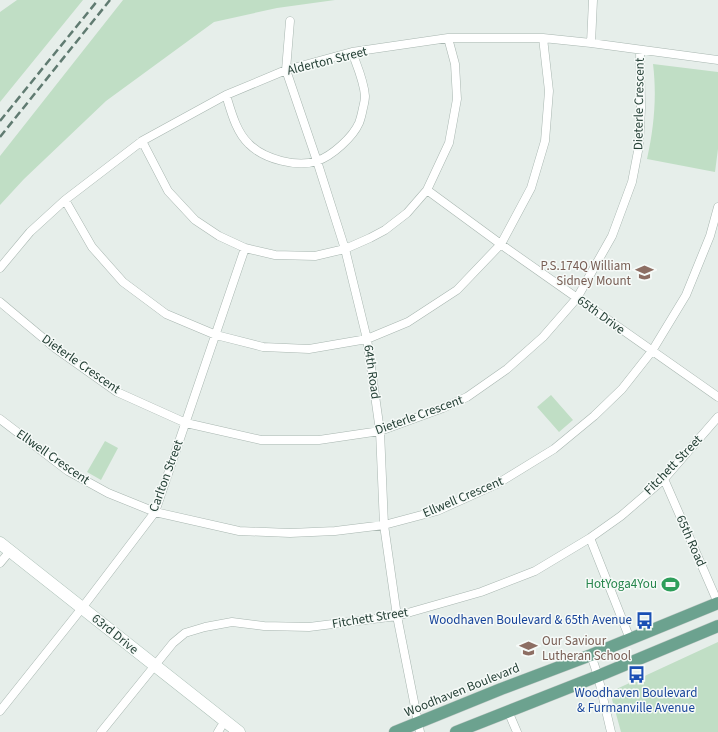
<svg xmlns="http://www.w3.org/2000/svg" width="718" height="732" font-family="'Source Sans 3',sans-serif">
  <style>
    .green { fill: #c0dec5 }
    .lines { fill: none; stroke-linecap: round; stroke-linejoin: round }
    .street-casing { stroke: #a8b6b0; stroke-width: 9 }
    .secondary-casing { stroke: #a4bab0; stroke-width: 13 }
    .primary-casing { stroke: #c2cac7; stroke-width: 13 }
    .street { stroke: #fff; stroke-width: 8 }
    .secondary { stroke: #fff; stroke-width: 12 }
    .primary { stroke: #6ca28f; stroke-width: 12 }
    .rail { stroke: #607b71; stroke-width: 2.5; stroke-dasharray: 8 4; stroke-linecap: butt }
    .labels { text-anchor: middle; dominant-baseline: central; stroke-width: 3; stroke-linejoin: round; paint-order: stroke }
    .street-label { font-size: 13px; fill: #254036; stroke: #f6faf8 }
    .education-label { font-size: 13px; fill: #785e54; stroke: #f6faf8; text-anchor: end }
    .leisure-label { font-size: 13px; fill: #27864d; stroke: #f6faf8; text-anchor: end }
    .transit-label { font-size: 13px; fill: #164399; stroke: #f6faf8; text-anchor: end }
  </style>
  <rect width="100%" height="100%" fill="#e6eeea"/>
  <path class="green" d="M17 0H83L0 102V12Z
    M123 0H335L277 8 214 22 106 101 24 179 0 205V156Z
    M653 64 718 72V149L715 172 647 159C654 128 657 96 653 64Z
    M551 395 573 420 559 432 537 407Z
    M105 441 118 448 101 480 87 472Z
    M718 642V732H621L610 692Z"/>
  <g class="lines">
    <defs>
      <path id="street" d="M290 21 286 70 317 161 345 249 367 339 380 431 384 525 397 616 420 732
        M591 43 593 0
        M226 95C231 111 236 132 249 144 264 159 297 168 317 161 332 156 353 137 359 123 361 118 362 113 363 108 364 104 365 100 365 96 364 81 357 66 352 52
        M142 141 168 191 195 220 219 236 245 248 275 255 315 256 345 249 370 238 385 230 407 213 427 190 449 143 457 99 455 64 448 38
        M427 190 506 248 718 397
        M65 200 92 247 123 282 166 314 216 335 263 347 309 349 367 339 408 322 457 290 501 244 531 188 545 141 549 91 543 38
        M0 268 30 232 65 200 142 141 226 95 286 70 352 52 448 38H543L591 43 718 60
        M0 302 55 348 117 392 186 423 261 440H319L380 431 443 408 467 397 507 369 543 337 577 298 612 236 632 182 639 146 641 108 640 50
        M0 419 68 471 108 493 155 512 239 531 290 533 335 531 384 525 437 511 497 484 554 449 594 416 622 389 652 351 686 295 710 236 718 207
        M664 479 718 603
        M590 538 630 639
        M0 563 10 551
        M591 655 598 676 611 732
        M0 711 82 608 155 512 245 248
        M508 711 517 732
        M101 732 173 643 185 633 205 627 232 622 264 626 309 627 397 616 481 592 535 571 590 538 621 516 664 479 718 417
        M218 732 221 727"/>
      <path id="secondary" d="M0 543 239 732"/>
      <path id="primary" d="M395 732 501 689 591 655 718 603
        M456 732 598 676 718 626"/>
    </defs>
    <use href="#street" class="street-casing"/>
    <use href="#secondary" class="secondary-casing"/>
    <use href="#primary" class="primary-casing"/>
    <use href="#street" class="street"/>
    <use href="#secondary" class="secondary"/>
    <use href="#primary" class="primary"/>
    <path class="rail" d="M0 121 98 0
      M0 137 110 0"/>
  </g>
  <defs>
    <symbol id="school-bare" viewBox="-9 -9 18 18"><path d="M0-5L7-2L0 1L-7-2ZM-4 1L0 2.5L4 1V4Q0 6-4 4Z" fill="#8d6e63" stroke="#f6faf8" stroke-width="2.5" paint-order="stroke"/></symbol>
    <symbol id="stadium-bare" viewBox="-9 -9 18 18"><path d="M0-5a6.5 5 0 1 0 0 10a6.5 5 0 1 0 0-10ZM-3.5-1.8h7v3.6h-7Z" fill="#2e9e5b" stroke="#f6faf8" stroke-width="2.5" paint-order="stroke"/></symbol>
    <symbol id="bus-bare" viewBox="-9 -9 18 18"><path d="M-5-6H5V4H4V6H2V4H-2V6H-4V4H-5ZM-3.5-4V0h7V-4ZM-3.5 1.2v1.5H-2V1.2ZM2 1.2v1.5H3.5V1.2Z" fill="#1a4fb4" stroke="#f6faf8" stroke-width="2.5" paint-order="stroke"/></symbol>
  </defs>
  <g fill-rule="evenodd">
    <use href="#school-bare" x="632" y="260" width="25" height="25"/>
    <use href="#stadium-bare" x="658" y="572" width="25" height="25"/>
    <use href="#bus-bare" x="632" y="608" width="25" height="25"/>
    <use href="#school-bare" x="516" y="636" width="25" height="25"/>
    <use href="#bus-bare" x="624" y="662" width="25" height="25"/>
  </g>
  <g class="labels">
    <g class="street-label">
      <text transform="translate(327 61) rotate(-14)">Alderton Street</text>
      <text transform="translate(639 104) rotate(-89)">Dieterle Crescent</text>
      <text transform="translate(601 315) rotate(36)">65th Drive</text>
      <text transform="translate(81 364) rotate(35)">Dieterle Crescent</text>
      <text transform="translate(372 372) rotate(82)">64th Road</text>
      <text transform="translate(419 415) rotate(-20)">Dieterle Crescent</text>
      <text transform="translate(53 457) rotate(35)">Ellwell Crescent</text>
      <text transform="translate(673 465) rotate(-46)">Fitchett Street</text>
      <text transform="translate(166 476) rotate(-70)">Carlton Street</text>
      <text transform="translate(463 497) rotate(-23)">Ellwell Crescent</text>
      <text transform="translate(691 541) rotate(66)">65th Road</text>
      <text transform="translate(370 618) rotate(-9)">Fitchett Street</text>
      <text transform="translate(115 634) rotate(39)">63rd Drive</text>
      <text transform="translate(462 690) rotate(-22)">Woodhaven Boulevard</text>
    </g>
    <g class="education-label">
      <text x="631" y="266">P.S.174Q William<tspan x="631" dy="15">Sidney Mount</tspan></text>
      <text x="542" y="641" text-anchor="start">Our Saviour<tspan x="542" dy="15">Lutheran School</tspan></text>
    </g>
    <g class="leisure-label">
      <text x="657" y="584">HotYoga4You</text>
    </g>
    <g class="transit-label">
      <text x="632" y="620">Woodhaven Boulevard &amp; 65th Avenue</text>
      <text x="636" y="693" text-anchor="middle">Woodhaven Boulevard<tspan x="636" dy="15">&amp; Furmanville Avenue</tspan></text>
    </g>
  </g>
</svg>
